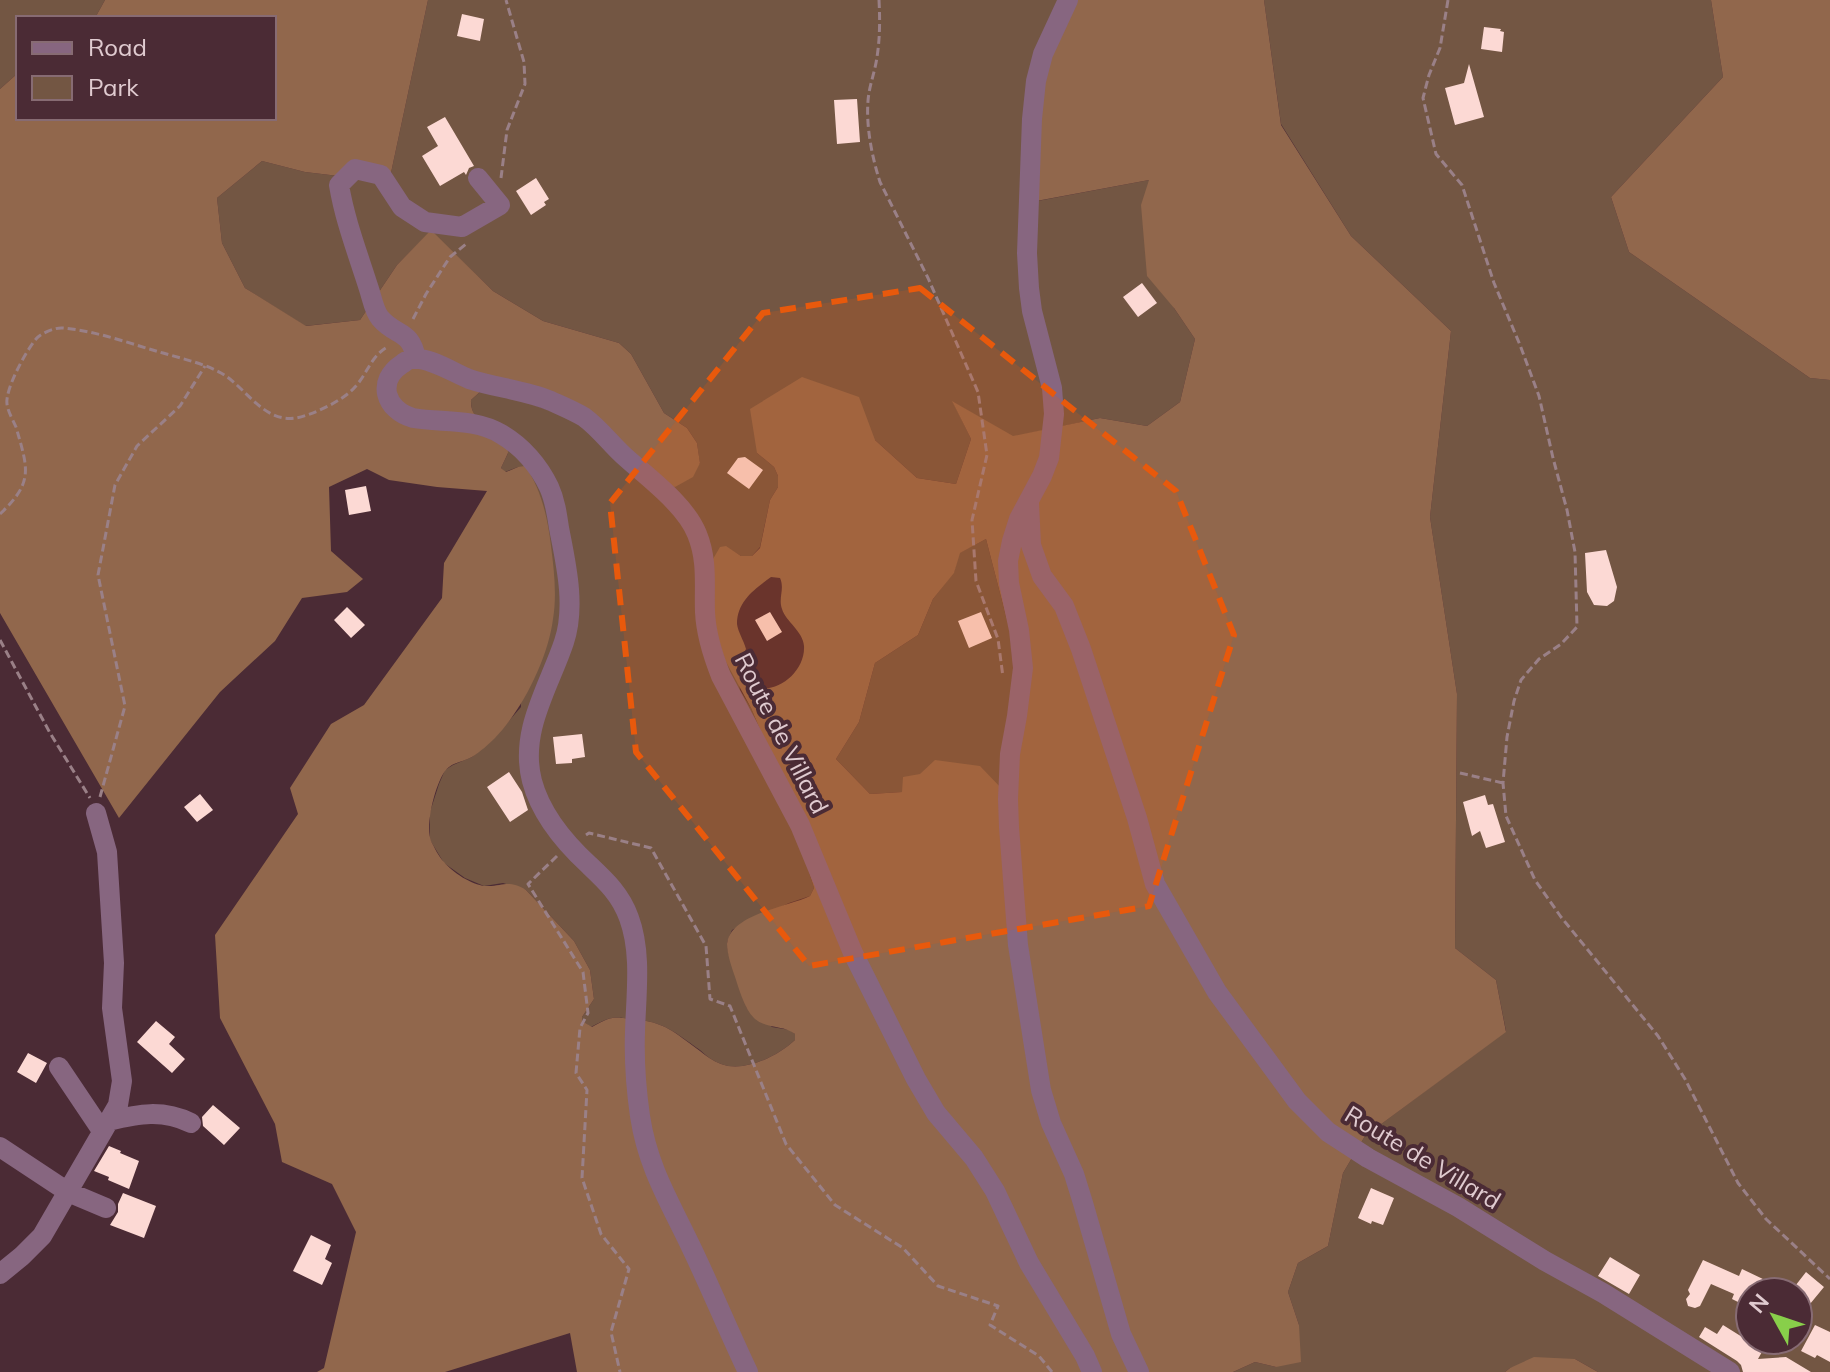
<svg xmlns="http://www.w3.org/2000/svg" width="1830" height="1372" font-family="Mulish,sans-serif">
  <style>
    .green { fill: #735643; fill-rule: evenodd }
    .forest { fill: #91674c; fill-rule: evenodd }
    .building { fill: #fcd9d4 }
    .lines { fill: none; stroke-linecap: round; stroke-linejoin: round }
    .path { stroke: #9a8087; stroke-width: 3; stroke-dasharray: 8 4; stroke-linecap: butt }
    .minor { stroke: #876680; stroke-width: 20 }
    .marked { fill: #e8590c; fill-opacity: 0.2; stroke: #e8590c; stroke-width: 6; stroke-dasharray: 16 10; stroke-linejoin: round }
    .labels { text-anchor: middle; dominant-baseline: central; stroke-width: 8; stroke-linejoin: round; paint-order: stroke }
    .street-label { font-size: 24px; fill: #e0cbd0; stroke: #4b2b35 }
  </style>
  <rect width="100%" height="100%" fill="#4b2b35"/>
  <path class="green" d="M0 0H105L95 18H18V73L0 89Z
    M428 0H1071L1032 202 1149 180 1174 308 1195 339 1180 402 1147 426 1100 418 1013 437 953 402 971 439 956 484 917 478 875 440 757 453 774 467 778 476V487L770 500 760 547 752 556H741L726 547H720L740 690 751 708 779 775 814 888 810 896 789 903 732 930 727 942 728 952 747 1008 772 1027 790 1030 795 1034V1040C778 1056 744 1073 721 1064 713 1061 706 1056 700 1050 674 1032 665 1022 633 1019 610 1017 612 1016 591 1027L582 1021V1017L594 999 590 970 574 941 526 890 503 883 484 886 465 878 444 863 430 840V812L439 784 445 770 453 765 472 757 494 738 521 707 518 467 505 472 501 468 508 453C494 438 470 421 471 400L481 391 492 390 700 464 697 443 687 428 664 413 631 354 619 343 543 321 493 291 431 231 397 265 360 320 305 326 245 288 222 243 217 198 262 161 305 172 389 182Z
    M1264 0H1711L1723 77 1611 197 1629 252 1810 378 1830 380V1372H1598L1575 1359 1510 1368 1505 1372H1233L1255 1362 1276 1367 1299 1325 1288 1292 1298 1263 1328 1246 1343 1173 1365 1136 1506 1031 1496 980 1455 948 1457 694 1430 517 1451 331 1351 236 1281 124ZM1750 1292H1798V1340H1750Z
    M986 539 1010 632 1015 693 1004 790 902 792 870 794 836 759 859 722 875 663 918 635 933 599 954 572 959 553Z"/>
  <path class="forest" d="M105 0H428L389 182 305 172 262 161 217 198 222 243 245 288 306 326 360 320 397 265 431 230 493 291 543 321 619 343 631 354 664 413 687 428 697 443 700 463 693 477 675 487 652 481 626 459 554 407 481 391 471 400C470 422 491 426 507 435L508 453 501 468 506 472 518 467 525 466C541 488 548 519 551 546 554 570 557 595 553 619 548 658 523 709 495 738 489 744 480 752 472 757 463 762 452 762 445 771 435 785 425 825 431 841 434 847 439 857 444 862 452 872 472 885 485 886 503 887 508 879 526 890L574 941 590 970 594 999 582 1017V1021L592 1027C612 1016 610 1017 633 1019 665 1022 674 1032 700 1051 706 1056 713 1061 721 1064 744 1073 778 1056 795 1040V1034C784 1025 767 1029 755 1019 744 1009 739 988 734 974 731 965 727 953 727 944 730 914 788 907 810 896L814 888 779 775 751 708 725 660 714 625 713 559 720 547 726 546 741 556H752L760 548 770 500 778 487V476L774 467 757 453 750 409 802 377 859 397 875 440 917 478 956 484 971 439 952 401 1013 436 1100 418 1147 426 1180 402 1195 339 1174 308 1147 276 1141 205 1149 180 1031 202 1044 65 1071 0H1264L1281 125 1351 236 1451 331 1430 517 1457 694 1455 948 1496 980 1506 1032 1365 1136 1343 1173 1328 1246 1298 1263 1288 1292 1299 1325 1301 1362 1276 1367 1255 1362 1233 1372H577L570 1333 445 1372H317L324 1368 356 1232 332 1184 282 1162 275 1124 220 1018 215 935 298 814 290 788 331 724 364 705 442 598 444 563 487 491 437 487 389 480 367 469 329 487 331 551 363 579 347 592 302 598 275 641 220 692 119 818 0 613V89L18 73V118H274V18H95ZM986 539 1010 632 1015 693 1003 790 980 766 935 760 920 774 903 777 902 792 870 794 836 759 859 722 875 663 918 635 933 599 954 573 960 553ZM771 577 780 578C785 589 778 598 782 609 786 622 803 631 804 646 806 680 754 710 737 667L746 649C744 641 738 632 737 624 737 601 755 589 771 577Z
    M1711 0H1830V380L1810 378 1629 252 1611 197 1723 77Z
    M1534 1357 1575 1359 1598 1372H1505L1510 1368Z"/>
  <path class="building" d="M462 14 484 19 480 41 457 36Z
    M1484 27 1501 29 1500 31 1504 32 1502 52 1481 49Z
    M1469 64 1484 117 1455 125 1445 88 1464 83Z
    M857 99 860 142 837 144 834 100Z
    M445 117 474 166 469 168 466 175 464 172 440 186 422 156 438 146 427 127Z
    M536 178 549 199 544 202 546 205 531 215 516 191Z
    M1142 283 1157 303 1138 317 1123 297Z
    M745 457 763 470 749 489 727 473 738 458Z
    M366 486 371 511 349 515 345 490Z
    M1606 550 1617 587 1614 601 1607 606 1594 605 1587 592 1585 553Z
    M347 607 365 625 351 638 334 620Z
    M770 612 782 632 767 641 755 620Z
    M981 612 992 638 969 648 958 621Z
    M582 734 585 757 572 759V763L556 764 553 737Z
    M509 772 522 792 528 810 510 822 487 787Z
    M200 794 213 810 197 822 184 807Z
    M1485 795 1488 805 1493 804 1505 842 1486 848 1480 831 1472 836 1463 802Z
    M156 1021 175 1037 169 1044 185 1059 172 1073 137 1042Z
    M28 1053 47 1063 36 1083 17 1072Z
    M213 1105 240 1128 224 1145 203 1126 202 1117Z
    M109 1146 121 1151 120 1153 139 1161 129 1189 108 1180 109 1177 94 1171Z
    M1371 1188 1394 1198 1383 1225 1372 1221 1371 1224 1358 1218Z
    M123 1193 156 1206 144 1238 110 1225 118 1212V1204Z
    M311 1235 331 1245 325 1259 332 1263 322 1285 293 1271Z
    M1610 1257 1640 1275 1629 1294 1598 1276Z
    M1703 1260 1739 1276 1742 1269 1765 1280 1759 1292H1750V1308L1732 1299 1734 1294 1711 1284 1700 1306 1695 1308 1688 1306 1686 1299 1690 1294 1688 1290Z
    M1806 1272 1824 1287 1810 1304 1798 1295V1292L1792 1290Z
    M1723 1325 1763 1350 1758 1359 1786 1357 1811 1372H1743L1741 1365 1737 1361 1699 1337 1705 1327 1717 1334Z
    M1815 1325 1830 1332V1362L1817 1355 1815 1358 1801 1351Z"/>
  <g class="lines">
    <path class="path" d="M879 0C880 19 880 38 877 57 875 72 869 86 868 101 866 127 872 157 880 182L928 278 978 392 987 455 972 520 976 581 998 639 1003 677
      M1448 0 1440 48 1429 75 1423 98 1436 154 1462 185 1494 283 1520 345 1539 396 1553 458 1567 510 1575 552 1577 627 1561 644 1539 659 1521 680 1514 701 1507 737 1503 783 1506 816 1535 880 1561 917 1658 1036 1685 1079 1738 1183 1766 1219 1830 1279
      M501 178 507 130 525 84 524 62 506 0
      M413 319 426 294 450 257 466 244
      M0 514C34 482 28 469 16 427 13 420 8 412 7 404 5 389 26 351 36 339 41 333 56 327 63 328 97 331 131 344 163 353 183 359 203 363 221 373 246 387 263 423 296 418 313 415 344 400 355 387 368 373 371 355 389 346
      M0 640 50 733 90 798
      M1460 773 1503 783
      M100 797 125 706 98 575 115 485 137 446 180 406 205 366
      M586 835 589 833 651 848 706 946 710 999 730 1006 786 1144 835 1205 903 1248 938 1286 998 1306 990 1325 1039 1356 1052 1372
      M557 856 528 884 583 972 588 1013 580 1028 576 1073 587 1090 582 1178 601 1234 629 1269 611 1332 620 1372"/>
    <path class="minor" d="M1068 0 1043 54 1036 81 1032 119 1027 253 1029 288 1032 311 1052 388 1054 414 1049 458 1042 476 1019 519 1012 541 1008 561 1009 583 1019 630 1023 668 1017 716 1010 754 1008 799 1009 827 1018 945 1041 1090 1051 1123 1074 1174 1083 1203 1121 1334 1139 1372
      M416 359C411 329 396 337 380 318 374 311 372 298 369 289 358 254 345 221 339 185L355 169 381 175 402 207 425 222 462 227 500 205 478 178
      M1029 503 1031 545 1042 576 1064 606 1081 649 1137 818 1155 884 1217 992 1297 1101 1328 1132 1368 1158 1458 1207 1545 1261 1603 1293 1730 1372
      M59 1067 102 1131
      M108 1121C139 1114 162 1109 191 1123
      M0 1147 68 1192 106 1208
      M0 1274 22 1256 42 1236 118 1105 122 1081 112 1008 114 963 107 852 96 813
      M748 1372C729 1332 712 1291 693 1251 671 1204 648 1169 640 1116 636 1088 634 1060 635 1032 636 995 642 953 629 918 621 895 606 881 589 865 564 842 541 815 532 781 519 731 549 687 564 642 576 606 566 564 559 528 557 514 555 500 549 487 539 466 522 446 501 434 474 418 442 423 413 418 385 410 376 381 402 364 405 362 408 359 412 359 428 356 454 373 469 379 496 388 525 390 551 401 562 406 574 411 584 417 599 428 610 443 623 455 647 477 685 504 697 534 708 561 704 585 705 612 706 635 713 656 721 676L800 825 853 953 916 1079 936 1113 974 1158 995 1191 1029 1263 1085 1356 1092 1372"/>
  </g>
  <path class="marked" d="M920 288 1176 491 1234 635 1149 906 809 966 636 752 610 503 763 313Z"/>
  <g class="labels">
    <g class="street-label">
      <text transform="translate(782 733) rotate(63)">Route de Villard</text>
      <text transform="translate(1423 1157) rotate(31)">Route de Villard</text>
    </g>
  </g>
  <rect x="16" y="16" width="260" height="104" fill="#4b2b35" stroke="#876b73" stroke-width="2"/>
  <rect x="32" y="42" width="40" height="12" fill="#876680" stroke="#876b73" stroke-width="2"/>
  <text x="88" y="56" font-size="24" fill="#e0cbd0">Road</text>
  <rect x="32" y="76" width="40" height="24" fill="#735643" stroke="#876b73" stroke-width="2"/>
  <text x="88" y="96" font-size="24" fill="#e0cbd0">Park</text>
  <g transform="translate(1774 1316) rotate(310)"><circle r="38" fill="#4b2b35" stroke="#876b73" stroke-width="2"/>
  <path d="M0-6L14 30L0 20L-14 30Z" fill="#88cf4a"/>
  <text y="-12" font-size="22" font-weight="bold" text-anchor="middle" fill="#e0cbd0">N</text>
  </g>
</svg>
